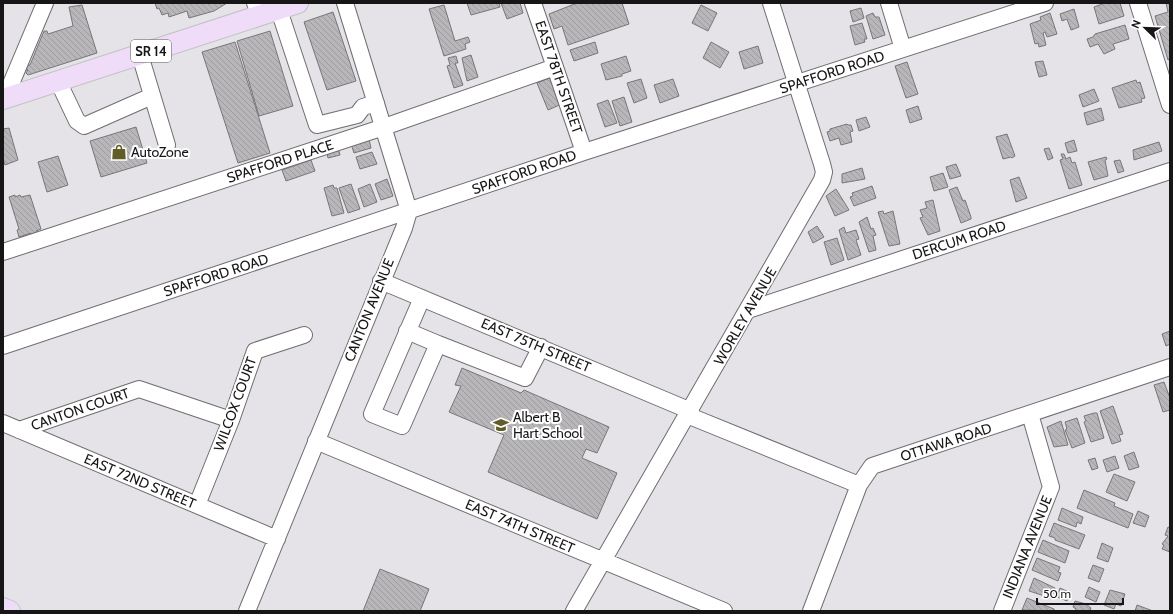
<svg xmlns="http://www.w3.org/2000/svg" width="1173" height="614" font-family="Cabin,sans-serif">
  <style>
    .building { fill: url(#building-back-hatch); stroke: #787679 }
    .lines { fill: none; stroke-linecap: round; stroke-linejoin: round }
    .minor-casing { stroke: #6f6d70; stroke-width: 18 }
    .major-casing { stroke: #c2c2c3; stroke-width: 22 }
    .minor { stroke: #fff; stroke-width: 16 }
    .major { stroke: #efdcf8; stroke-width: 20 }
    .labels { text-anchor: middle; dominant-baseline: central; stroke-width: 4; stroke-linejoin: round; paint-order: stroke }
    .shield { fill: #fff; stroke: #5c5c5d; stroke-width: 1 }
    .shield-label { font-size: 13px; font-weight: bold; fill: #161617 }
    .street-label { font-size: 14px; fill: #161617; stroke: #fff }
    .poi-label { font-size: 14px; fill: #161617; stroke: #fff; text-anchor: start }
  </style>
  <defs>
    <pattern id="building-back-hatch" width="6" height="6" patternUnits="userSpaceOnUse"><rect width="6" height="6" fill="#b8b6b9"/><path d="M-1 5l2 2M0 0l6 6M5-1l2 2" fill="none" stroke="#9d9c9e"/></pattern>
  </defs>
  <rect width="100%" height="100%" fill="#e5e3e7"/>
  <path class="building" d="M155 3H227L214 11 189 18 187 11 169 17 168 13 162 15 159 8 157 9Z
    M467 3H499L500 7 471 15Z
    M501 3H520L523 13 507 19Z
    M577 3H622L629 24 568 45 562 26 554 29 549 14Z
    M1105 3H1120L1124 16 1099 24 1094 7Z
    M1166 3H1170V59L1168 60 1155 16 1168 12Z
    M82 5 97 53 28 75 26 73 28 70H26L28 65H30L44 31H47L48 34 73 26 69 7Z
    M444 5 455 41 468 37 470 42 465 44 466 49 444 56 429 9Z
    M701 5 717 13 708 31 692 23Z
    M861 8 864 18 853 22 850 11Z
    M1074 9 1079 27 1071 30 1067 19 1062 21 1060 14Z
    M333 12 356 81 327 90 304 22Z
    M873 13 875 17H879L885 35 873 39 866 16Z
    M1050 13 1057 34 1047 37 1045 32 1043 33 1046 45 1039 47 1038 43 1035 44 1030 24 1041 20 1040 17Z
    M862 23 867 39H864L865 42 855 45 850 26Z
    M1125 25 1129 39 1113 44 1115 49 1104 54 1098 44 1090 47 1087 39 1093 37 1095 34Z
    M270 31 293 106 259 116 237 41Z
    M235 42 270 153 238 163 202 52Z
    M595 42 598 53 574 61 570 50Z
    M711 42 729 52 720 68 703 58Z
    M758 46 763 63 744 69 739 52Z
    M471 55 478 77 467 81 462 58Z
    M456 56 458 63H455L463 85 454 88 447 66 450 65 448 58Z
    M626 56 631 71 622 74V76L606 80 601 64Z
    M1043 61 1047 75 1039 77 1035 62Z
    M907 62 918 94 906 98 895 66Z
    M552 77 562 104 548 110 537 83Z
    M641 79 647 98 634 103 627 83Z
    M673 79 679 96 660 103 654 85Z
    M1136 80 1137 83 1140 82 1145 98 1141 99 1142 102 1119 108 1112 88Z
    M1094 89 1099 101 1083 107 1079 95Z
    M624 97 632 122 620 126 612 101Z
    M608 100 617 123 605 127 597 104Z
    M918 106 922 119 910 123 906 110Z
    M1101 108 1104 120 1087 125 1084 113Z
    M866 117 870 127 859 131 856 120Z
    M847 124 848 125H851L853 131 850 132 852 142 841 145 839 138 830 141 827 132 830 131V129Z
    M136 127 147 163 101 177 90 141Z
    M9 128 18 160 5 165 3 159V129Z
    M1007 134 1015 156 1012 158 1011 157 1003 159 996 137Z
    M368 135 371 148 354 153 350 141Z
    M1074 140 1077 151 1068 153 1065 143Z
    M1159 142 1162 151 1134 160 1133 150Z
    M338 147 340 155 328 158 326 150Z
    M1049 148 1053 158 1048 160 1044 149Z
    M372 152 377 164 360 169 356 157Z
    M1061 154H1064L1066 159 1070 157 1072 163 1075 162 1082 185 1069 189 1060 160 1063 159Z
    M58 156 68 185 47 192 38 162Z
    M1106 157 1107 159 1105 160 1108 176 1094 180 1088 162Z
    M311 160 315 171 286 181 282 170Z
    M1120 160 1124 171 1118 173 1114 161Z
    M956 164 961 176 950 179 946 167Z
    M862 168 865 179 842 183V174Z
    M943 173 948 187 934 191 930 177Z
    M1019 177 1027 198 1016 202 1010 180Z
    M387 179 393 196 381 200 375 184Z
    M351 184 360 209 348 213 339 188Z
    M370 184 377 202 364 207 358 189Z
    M333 185 334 188H337L344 213 332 216 324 188Z
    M872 186 876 198 854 206 850 197 853 196 852 193Z
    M957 187 963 201 965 200 971 217V219L961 223 949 190Z
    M836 189 849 210 835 216 826 196Z
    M15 195V197L20 195 21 197 30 195 41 229 36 231 37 233 31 235V233L19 237 17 230 19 229 9 197Z
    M933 200 940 231 928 235 920 218 923 217 920 210 927 208 925 202Z
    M883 211 884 214 893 211 900 244 889 246 878 212Z
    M867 217 871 229 873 228 876 235 873 236 876 250 869 252 859 222Z
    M817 226 824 237 813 243 808 232Z
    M844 227 846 233 856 230 859 239 856 240 861 255 848 260 839 230Z
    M837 238 844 260 831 265 824 242Z
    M1170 331V344L1166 346 1162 334Z
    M462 368 521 393 524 390 609 427 597 453 586 449 582 458 617 473 597 519 488 472 504 435 449 412 461 386 455 385Z
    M1164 382 1170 398V410L1163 412 1154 385Z
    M1113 406 1123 434 1119 435 1121 441 1112 444 1100 411Z
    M1094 413H1097L1104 438 1091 442 1084 422 1086 421 1084 416Z
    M1077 418 1085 443 1072 448 1065 430 1067 429 1065 422Z
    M1061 421 1068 445 1054 447 1047 427Z
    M1134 452 1139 467 1129 470 1124 456Z
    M1115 456 1119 468 1107 472 1103 460Z
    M1095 458 1098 468 1092 470 1088 460Z
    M1114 474 1135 482 1127 501 1106 492Z
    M1084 490 1115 503 1114 506 1133 514 1128 528 1077 508Z
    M1062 508 1083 517 1081 524 1077 522 1076 527 1058 520Z
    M1138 511 1149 516 1145 527 1133 523Z
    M1054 523 1085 535 1079 549 1055 540V538L1049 536Z
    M1168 527 1170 528V552L1162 549 1164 545 1162 544 1168 536 1165 535Z
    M1043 540 1069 551 1065 563 1038 552Z
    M1102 543 1113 548 1108 562 1097 558Z
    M1037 558 1060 567 1058 572 1061 573 1058 581 1032 570Z
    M1093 565 1104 569 1099 582 1088 578Z
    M380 569 429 589 420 611H363Z
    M1034 578 1055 588 1051 598 1029 591Z
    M1089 587 1100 592 1096 602 1085 597Z
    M1060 588 1071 593 1067 601 1057 597Z
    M1110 590 1125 594 1121 606 1116 604 1114 609 1104 605Z
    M1027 598 1054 609 1055 611 1022 610Z
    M1075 601 1086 604 1091 608 1090 611H1075L1076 609 1073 607Z
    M1137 605 1153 611H1157H1135Z"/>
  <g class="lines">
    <defs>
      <path id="minor" d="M255 3 260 16
        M533 3 584 152
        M889 3 903 49
        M1138 3 1170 105
        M279 10 317 125 357 115 363 107 376 103
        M140 55 167 145
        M58 81 77 121 84 126 152 96
        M5 98 45 3
        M3 252 384 127 555 67
        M381 281 691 411
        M422 298 372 414 402 426 438 344 525 378 541 347
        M748 310 1170 171
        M407 331 438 344
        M3 346 584 152 1045 3
        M687 415 859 485
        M3 423 277 539
        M19 430 139 389 231 420
        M316 441 724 611
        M197 505 231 420 255 351 304 335
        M247 611 404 228 409 211 345 3
        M574 611 822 180 824 172 822 164 771 3
        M811 611 859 485 872 466 1170 367
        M1002 611 1051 487 1030 414"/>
      <path id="major" d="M3 99 298 3
        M3 608 10 611"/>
    </defs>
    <use href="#minor" class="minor-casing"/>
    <use href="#major" class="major-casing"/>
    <use href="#minor" class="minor"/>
    <use href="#major" class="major"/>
  </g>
  <defs>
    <symbol id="shop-bare" viewBox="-9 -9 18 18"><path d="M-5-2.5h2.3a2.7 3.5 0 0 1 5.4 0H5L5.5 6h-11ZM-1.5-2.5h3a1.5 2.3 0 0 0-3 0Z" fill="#615d29" stroke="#fff" stroke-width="2.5" paint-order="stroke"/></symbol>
    <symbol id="school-bare" viewBox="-9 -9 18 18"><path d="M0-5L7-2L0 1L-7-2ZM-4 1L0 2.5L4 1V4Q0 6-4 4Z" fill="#615d29" stroke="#fff" stroke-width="2.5" paint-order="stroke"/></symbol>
  </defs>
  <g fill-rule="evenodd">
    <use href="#shop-bare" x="108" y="141" width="22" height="22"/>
    <use href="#school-bare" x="490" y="414" width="22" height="22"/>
  </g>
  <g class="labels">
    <rect class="shield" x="131" y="40" width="40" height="22" rx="3"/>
    <g class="shield-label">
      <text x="151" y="51">SR 14</text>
    </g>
    <g class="street-label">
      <text transform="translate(832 72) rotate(-18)">SPAFFORD ROAD</text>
      <text transform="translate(559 77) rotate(71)">EAST 78TH STREET</text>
      <text transform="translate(280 161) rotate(-18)">SPAFFORD PLACE</text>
      <text transform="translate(524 172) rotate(-19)">SPAFFORD ROAD</text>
      <text transform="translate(959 240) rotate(-18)">DERCUM ROAD</text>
      <text transform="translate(216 275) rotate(-18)">SPAFFORD ROAD</text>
      <text transform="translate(369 310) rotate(-68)">CANTON AVENUE</text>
      <text transform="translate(745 316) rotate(-60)">WORLEY AVENUE</text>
      <text transform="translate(536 345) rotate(23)">EAST 75TH STREET</text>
      <text transform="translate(235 404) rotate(-70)">WILCOX COURT</text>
      <text transform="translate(80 409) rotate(-19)">CANTON COURT</text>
      <text transform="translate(946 442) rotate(-18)">OTTAWA ROAD</text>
      <text transform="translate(140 481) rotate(23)">EAST 72ND STREET</text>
      <text transform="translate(520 526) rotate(23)">EAST 74TH STREET</text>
      <text transform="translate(1027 547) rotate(-68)">INDIANA AVENUE</text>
    </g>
    <g class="poi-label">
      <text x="131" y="152">AutoZone</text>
      <text x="513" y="417">Albert B<tspan x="513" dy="16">Hart School</tspan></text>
    </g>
  </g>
  <rect width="1173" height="614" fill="none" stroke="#161617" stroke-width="8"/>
  <g transform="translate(1145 28) rotate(293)" stroke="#ffffff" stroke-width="3" paint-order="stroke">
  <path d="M0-3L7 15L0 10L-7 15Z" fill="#161617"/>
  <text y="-6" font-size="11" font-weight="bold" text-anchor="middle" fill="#161617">N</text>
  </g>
  <path d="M1037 598v6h86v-6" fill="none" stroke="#161617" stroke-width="2"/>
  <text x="1043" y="598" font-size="12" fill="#161617" stroke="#ffffff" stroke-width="3" paint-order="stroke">50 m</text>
</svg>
